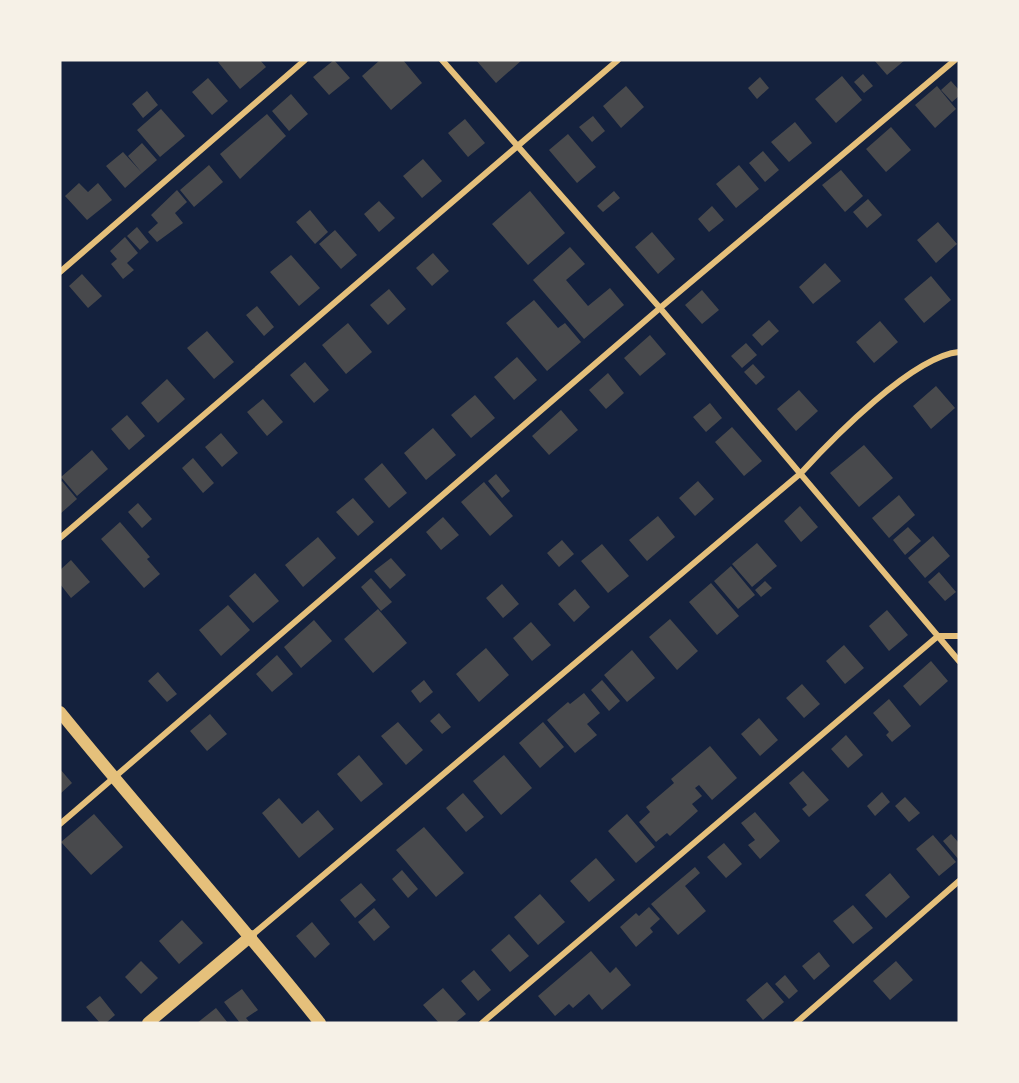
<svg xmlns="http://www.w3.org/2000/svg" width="1019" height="1083" font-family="Rubik,sans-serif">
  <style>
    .building { fill: #48494c }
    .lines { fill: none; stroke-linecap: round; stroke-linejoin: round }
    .minor { stroke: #e5c07b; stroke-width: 6 }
    .secondary { stroke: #e5c07b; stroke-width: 12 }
  </style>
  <rect width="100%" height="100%" fill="#14213d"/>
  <path class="building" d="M221 60H260L266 67 240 89 218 62Z
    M334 60 350 78 329 95 313 77Z
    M380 60H403L422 83 391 110 362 76Z
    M476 60H522L496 83Z
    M874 60H905L887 75Z
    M863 74 873 86 864 93 854 82Z
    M842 76 862 100 836 123 815 99Z
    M760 77 769 88 757 99 748 88Z
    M208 78 228 101 212 115 192 92Z
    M951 81 959 90V96L952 102 941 90Z
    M626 86 644 107 621 128 603 106Z
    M937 86 956 109 935 128 915 105Z
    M147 91 158 105 143 118 132 104Z
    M291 94 308 114 289 131 272 111Z
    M161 109 185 136 160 157 137 130Z
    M267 114 286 136 240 179 220 154Z
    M593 116 605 131 592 142 579 127Z
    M465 119 485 143 468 157 448 133Z
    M795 122 812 143 789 162 771 142Z
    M891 127 911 150 886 172 866 149Z
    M568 134 596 167 577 183 549 150Z
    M142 143 157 160 142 173 128 156Z
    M763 151 779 170 765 182 749 163Z
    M123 152 142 173 125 188 106 166Z
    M423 159 442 181 422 198 403 176Z
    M209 165 223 182 194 207 180 190Z
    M739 165 759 189 736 208 716 184Z
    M841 170 863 196 845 212 822 185Z
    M79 183 88 192 98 183 112 200 87 220 65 196Z
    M177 190 187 202 175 213 183 223 157 242 148 232 158 223 151 215Z
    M530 191 565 233 528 265 492 224Z
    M614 191 620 198 603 212 597 206Z
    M868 199 882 215 867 228 853 212Z
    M379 201 395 218 379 232 364 214Z
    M712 206 724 220 709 232 698 219Z
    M310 210 328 232 315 244 296 222Z
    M938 222 957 244 936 263 917 240Z
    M137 227 149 242 140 250 127 236Z
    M335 230 357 255 341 269 319 244Z
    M652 232 675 259 658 274 635 247Z
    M125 237 138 253 127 263 134 270 123 279 111 264 117 259 110 251Z
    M570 247 585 264 566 280 588 306 610 288 624 305 584 339 533 280Z
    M433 253 449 271 432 286 416 268Z
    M291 255 320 288 299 306 270 272Z
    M825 263 841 281 813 304 799 287Z
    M82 274 102 296 88 308 69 286Z
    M931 276 951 300 924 323 904 299Z
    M389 289 406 309 388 325 370 305Z
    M702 290 719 310 702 324 685 305Z
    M534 300 558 328 565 323 581 342 547 371 506 323Z
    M257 306 274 327 264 336 246 315Z
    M769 320 779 331 762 346 752 335Z
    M880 321 898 342 874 363 856 342Z
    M348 323 372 352 346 374 322 345Z
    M207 331 234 362 214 379 187 348Z
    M650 335 666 354 640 376 624 358Z
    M746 343 757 355 742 368 731 356Z
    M517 357 537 380 514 400 494 377Z
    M305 362 329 390 314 403 290 375Z
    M753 364 765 377 756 385 744 372Z
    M608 373 624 393 606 409 589 390Z
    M167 379 185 399 158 423 141 403Z
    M936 386 955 408 931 429 913 406Z
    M799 390 818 411 796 431 777 409Z
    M475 395 495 418 471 438 451 415Z
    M263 399 283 422 267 436 247 412Z
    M710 403 722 418 706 432 693 417Z
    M561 410 578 430 549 455 532 436Z
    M127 415 145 436 129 450 111 429Z
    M732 427 762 461 744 476 715 442Z
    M433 428 456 455 426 480 404 453Z
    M221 433 238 453 222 467 205 447Z
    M864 445 893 478 859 507 830 473Z
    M92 450 108 469 77 496 61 477Z
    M193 458 214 483 203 493 182 468Z
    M382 463 407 493 389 508 364 479Z
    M496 474 510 491 502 498 488 481Z
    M62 481 77 499 60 514V483Z
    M698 481 714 499 695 516 679 498Z
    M484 482 513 516 490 536 461 502Z
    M899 495 915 515 889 538 872 518Z
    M353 498 374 522 358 536 336 512Z
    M138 503 152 519 142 528 128 512Z
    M800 506 818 527 801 542 784 521Z
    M658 516 675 537 647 561 629 540Z
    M443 517 459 535 441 550 426 532Z
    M120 522 150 557 147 559 160 574 144 588 101 539Z
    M908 527 921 541 905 555 893 540Z
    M933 536 950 556 925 578 908 558Z
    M318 537 336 558 303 587 285 565Z
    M562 540 574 554 559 567 547 553Z
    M757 543 777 566 752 587 732 564Z
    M602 544 629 576 608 593 581 561Z
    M391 558 406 575 390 589 374 571Z
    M71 560 90 582 71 598 60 584V570Z
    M731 566 755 595 738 609 714 581Z
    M939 572 956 592 945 601 928 582Z
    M255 573 279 601 253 623 229 596Z
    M371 578 392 602 381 611 361 587Z
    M765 581 772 588 761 597 755 590Z
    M711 583 739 616 717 635 689 602Z
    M502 584 519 604 503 618 486 598Z
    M575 589 590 607 574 622 558 604Z
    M228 605 250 630 221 656 199 630Z
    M378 609 407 643 373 673 344 639Z
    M887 610 908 635 889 651 869 626Z
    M670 619 698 651 677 670 649 637Z
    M314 620 332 641 301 668 284 647Z
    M531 622 551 645 532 661 513 638Z
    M844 645 864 668 845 684 826 661Z
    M486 648 509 675 479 702 456 674Z
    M632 650 655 678 627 702 604 675Z
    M277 655 293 674 272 692 256 674Z
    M931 661 948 681 920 706 903 686Z
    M158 672 177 694 167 702 148 681Z
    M424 680 433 692 420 703 411 691Z
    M602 680 620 701 609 711 591 690Z
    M802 684 820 704 804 718 786 698Z
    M584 693 600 713 587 724 597 735 575 753 547 720 568 702 570 704Z
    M889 699 911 726 892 742 886 735 889 732 873 713Z
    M439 713 451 727 442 734 430 721Z
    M210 714 227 734 207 751 190 731Z
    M759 718 778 740 760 756 741 734Z
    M398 722 423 750 406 765 381 736Z
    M543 722 564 747 540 768 519 743Z
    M846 735 863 755 848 768 831 749Z
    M710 746 737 778 712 800 699 785 695 788 702 796 692 804 698 811 670 836 667 833 656 842 639 822 650 812 646 807 674 783 671 779Z
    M359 755 383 784 361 802 337 774Z
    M504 755 532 788 501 815 473 781Z
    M60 769 72 783 60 794Z
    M803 771 829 800 809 817 802 809 807 805 789 783Z
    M882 792 890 802 875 816 867 806Z
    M463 793 484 817 466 832 446 808Z
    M905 797 920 813 909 822 895 806Z
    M279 798 302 824 318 810 334 829 299 858 262 813Z
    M755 812 780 841 760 859 748 845 755 840 741 823Z
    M94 814 123 847 91 875 61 842Z
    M627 814 655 847 636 863 608 831Z
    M424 827 464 873 436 897 396 850Z
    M951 834 959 843V860L943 841Z
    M933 835 956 862 939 876 916 849Z
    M724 843 742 864 726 878 707 857Z
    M596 858 615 880 589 902 570 881Z
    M695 867 700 873 685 886 706 911 678 935 651 904Z
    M402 870 418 889 408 898 392 879Z
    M890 873 910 897 886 918 865 895Z
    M361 883 376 900 355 918 340 900Z
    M540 894 565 922 538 945 514 917Z
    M853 905 873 928 853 944 833 921Z
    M649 907 660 919 650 928 653 932 636 947 620 927 636 913 639 916Z
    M374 908 390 927 374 941 358 922Z
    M182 920 203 943 179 964 159 941Z
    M312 922 330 944 315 958 296 936Z
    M509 934 529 956 510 972 491 950Z
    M591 951 610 973 616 967 631 985 602 1010 589 994 573 1008 569 1004 555 1016 538 996Z
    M819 952 830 966 814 980 802 966Z
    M141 961 158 978 141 994 125 977Z
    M896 961 913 980 890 1000 873 981Z
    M474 970 491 990 478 1001 461 981Z
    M785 975 798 991 789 999 775 984Z
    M767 982 784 1002 763 1020 746 1000Z
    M443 988 466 1014 455 1023H439L423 1005Z
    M242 989 258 1010 246 1018 250 1023H240L224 1002Z
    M100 996 115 1015 106 1023H100L86 1007Z
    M216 1008 228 1023H197Z"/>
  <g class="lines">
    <path class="minor" d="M442 60 660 308 959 661
      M60 272 305 60
      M60 538 618 60
      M938 636H959
      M60 824 660 308 955 60
      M251 936 801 473C832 439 913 356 959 352
      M482 1023 938 636
      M796 1023 959 881"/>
    <path class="secondary" d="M60 712C145 817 236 917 320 1023
      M148 1023 251 936"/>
  </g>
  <rect width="1019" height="1083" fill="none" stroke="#f6f1e7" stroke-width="123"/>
</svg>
